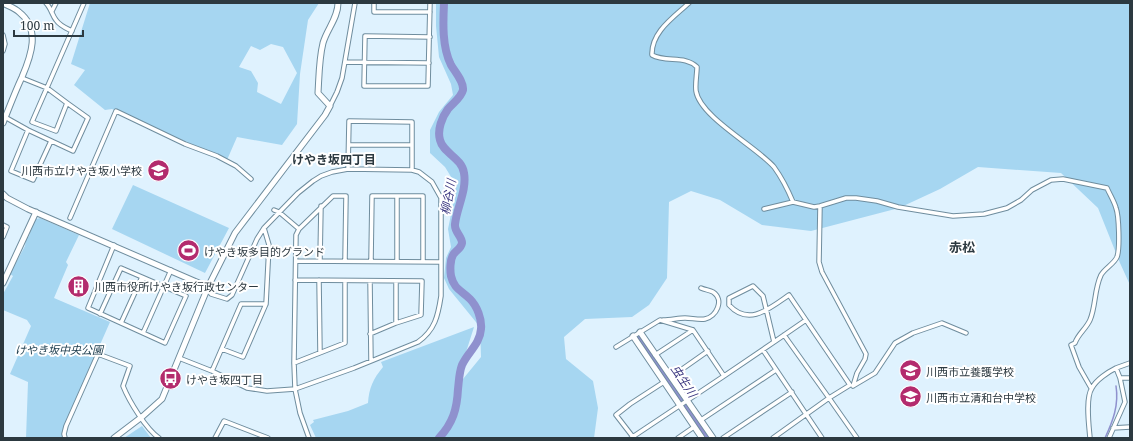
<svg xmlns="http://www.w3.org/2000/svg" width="1133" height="441" font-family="'Noto Serif','Noto Sans JP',serif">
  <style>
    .green { fill: #a6d6f1; fill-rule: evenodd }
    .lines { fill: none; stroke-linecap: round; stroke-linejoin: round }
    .stream { stroke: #8f91ce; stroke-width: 1.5 }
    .river { stroke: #8f91ce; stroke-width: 8 }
    .street-casing { stroke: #6f8d9e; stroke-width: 5.5 }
    .secondary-casing { stroke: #6f8d9e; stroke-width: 7 }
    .street { stroke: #fff; stroke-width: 3.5 }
    .secondary { stroke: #fff; stroke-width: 5 }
    .labels { text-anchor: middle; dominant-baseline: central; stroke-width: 4; stroke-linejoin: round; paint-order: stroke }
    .poi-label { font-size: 11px; fill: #2c3940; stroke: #fff; text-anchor: start }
    .park-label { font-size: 11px; font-style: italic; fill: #1b3b4c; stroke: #fff }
    .neighbourhood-label { font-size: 12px; font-weight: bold; fill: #2c3940; stroke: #fff }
    .water-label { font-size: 12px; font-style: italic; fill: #3b3780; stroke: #fff }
    .quarter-label { font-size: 13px; font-weight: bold; fill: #2c3940; stroke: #fff }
  </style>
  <rect width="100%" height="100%" fill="#dff2fe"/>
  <path class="green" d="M90 3H319L308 20 300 74 297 124 282 145 237 137 227 160 112 109 105 110 74 85 85 70 71 64ZM271 44 283 47 297 73 281 104 257 92 258 83 251 71 239 67 251 46 260 50Z
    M436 3H1130V285L1120 263 1098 208 1061 173 978 167 940 189 899 208 811 231 762 225 720 200 691 191 669 202 667 278 649 305 632 317 585 319 564 337 566 359 593 381 598 408 594 438H316L310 425 314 422 313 420 348 411 368 403C369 388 373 379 383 367L381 362 474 327 454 390 481 357 480 327 449 289 444 278 446 258 451 247 448 229 454 200 456 185 445 167 430 153V130L439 112 453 95 451 84 439 57 436 26Z
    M133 185 229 228 205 273 112 229Z
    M40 218 79 235 66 262 68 265 54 298 110 322 63 429V438H26L28 382 10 374 31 326 27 320 3 310V294L13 276 10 274 25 246 26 239 29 236 32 226 36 219Z
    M142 426 151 438H124Z"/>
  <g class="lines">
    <path class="stream" d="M1105 438C1113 421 1119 405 1116 386"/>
    <path class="river" d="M639 337 708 438
      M439 438C453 423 457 409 458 389 459 381 459 373 462 365 468 352 480 344 481 329 482 319 477 306 470 299 461 290 454 289 451 276 450 270 450 260 453 255 455 251 461 249 462 243 462 236 454 232 455 224 457 207 467 190 464 173 462 158 443 153 440 140 437 130 442 117 448 109 453 103 461 98 463 90 464 82 455 72 451 65 442 47 443 23 444 3"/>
    <defs>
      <path id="street" d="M46 3C51 8 52 15 56 20 60 26 66 28 72 31
        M374 3V12H430
        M689 3C674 17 651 32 652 55 666 63 685 55 697 67 697 74 695 84 696 91 700 117 757 147 774 167 782 178 788 190 793 202
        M52 11 56 3
        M3 35 5 44 3 51
        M430 37 365 36 364 86H428L430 3
        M345 62 429 63
        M22 78 47 88 67 103
        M330 106 337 92 342 78 355 3
        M3 116 28 130 73 151 88 118 67 103 56 131 32 122 84 3
        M28 130 11 171 33 180 51 141
        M349 145H412
        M348 169 349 121 412 122V170
        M397 196V261
        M820 206 819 262 822 272 866 354 865 359 857 373 853 386
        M764 209 793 202 814 207 820 206 846 198H856L877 201 898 207 953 216 984 214 1007 208 1021 200 1032 190 1051 180 1063 179 1107 188C1110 195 1114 201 1116 208 1119 216 1120 249 1117 257 1114 264 1105 268 1101 275 1094 290 1096 306 1090 320 1086 329 1078 334 1075 343L1071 345 1079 367 1091 388
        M274 210 279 212 299 229
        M70 218 116 111 185 144 217 156 236 166 251 179
        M3 225 7 227 3 237
        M320 260 321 206
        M371 260 372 196H423V261
        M296 261 440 262
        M295 280 422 281 421 315 396 323 370 334
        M319 280 320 352
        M370 281 371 361
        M396 281V323
        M100 314 121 268 186 296 165 343 88 308 114 245
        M663 320C671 320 678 318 685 318 691 318 699 320 705 319 716 317 725 300 713 292 710 290 705 290 701 288
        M121 323 142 277
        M143 333 171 270
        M774 342 806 320
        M616 347 660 320 693 330 724 376 774 342 763 296 753 286 729 298V305C749 327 770 308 789 295L850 385 829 398 857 438
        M222 349 243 357 266 304 269 245 264 228
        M763 350 822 438
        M655 355 693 330
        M179 358 212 371 247 388 267 391 295 389 354 368 418 342C435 330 438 316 441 296V198L432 182 419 172 412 170 348 169 332 172 321 176 313 181 298 193 264 228 257 239 232 295 227 299 211 294 208 287
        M294 363 345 343V281
        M212 371 241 304H266
        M671 377 708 351
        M1120 378H1130
        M853 386 875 373 895 343 913 333 942 323 966 333
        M701 420 776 370
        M1113 428 1130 427
        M633 437 616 415 630 404 664 382
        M65 438 64 434 66 426 98 354 130 366 123 386C129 401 146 429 159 438
        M215 438 224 421 268 438
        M309 438 300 413 295 389 294 363 296 235 299 229 333 196H346L345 260
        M631 438 724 376
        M678 438 694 427
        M723 438 792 392
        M773 438 829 398 784 335
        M1090 438C1089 426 1085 398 1092 388 1096 380 1108 372 1116 368
        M1109 438 1125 402 1120 378 1116 368 1130 363"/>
      <path id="secondary" d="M3 3C8 6 15 8 19 12 41 29 31 56 22 77 15 92 9 108 3 123
        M3 194 7 198 28 209 208 287
        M3 283 36 212
        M640 332 713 438
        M633 336 702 438
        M114 438 143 416 162 399 208 287 235 233 325 115 330 106 318 93C319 77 319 59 323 43 327 29 338 18 338 3"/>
    </defs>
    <use href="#street" class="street-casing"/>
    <use href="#secondary" class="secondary-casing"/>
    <use href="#street" class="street"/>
    <use href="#secondary" class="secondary"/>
  </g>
  <defs>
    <symbol id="school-disc" viewBox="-11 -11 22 22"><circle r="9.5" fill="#b32b6d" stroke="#fff"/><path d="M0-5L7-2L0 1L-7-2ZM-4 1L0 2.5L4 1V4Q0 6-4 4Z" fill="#fff"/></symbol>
    <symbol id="stadium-disc" viewBox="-11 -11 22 22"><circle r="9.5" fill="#b32b6d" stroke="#fff"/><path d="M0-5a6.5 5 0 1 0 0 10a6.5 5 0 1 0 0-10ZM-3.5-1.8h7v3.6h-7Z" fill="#fff"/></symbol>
    <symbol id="building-disc" viewBox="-11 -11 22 22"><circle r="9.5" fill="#b32b6d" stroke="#fff"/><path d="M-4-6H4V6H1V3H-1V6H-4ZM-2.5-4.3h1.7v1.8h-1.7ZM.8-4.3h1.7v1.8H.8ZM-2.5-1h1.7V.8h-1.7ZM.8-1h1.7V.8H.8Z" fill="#fff"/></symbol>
    <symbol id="bus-disc" viewBox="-11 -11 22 22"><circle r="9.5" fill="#b32b6d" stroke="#fff"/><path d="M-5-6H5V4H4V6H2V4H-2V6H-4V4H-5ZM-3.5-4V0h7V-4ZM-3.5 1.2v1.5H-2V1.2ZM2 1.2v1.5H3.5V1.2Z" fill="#fff"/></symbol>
  </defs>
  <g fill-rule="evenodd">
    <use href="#school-disc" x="146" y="158" width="25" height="25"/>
    <use href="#stadium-disc" x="176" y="238" width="25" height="25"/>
    <use href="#building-disc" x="66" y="274" width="25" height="25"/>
    <use href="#school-disc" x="898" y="358" width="25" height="25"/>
    <use href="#bus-disc" x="158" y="366" width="25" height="25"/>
    <use href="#school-disc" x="898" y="384" width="25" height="25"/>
  </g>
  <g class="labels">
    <g class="poi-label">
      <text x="142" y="170" text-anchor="end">川西市立けやき坂小学校</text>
      <text x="204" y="251">けやき坂多目的グランド</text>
      <text x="94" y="286">川西市役所けやき坂行政センター</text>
      <text x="926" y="371">川西市立養護学校</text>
      <text x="186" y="379">けやき坂四丁目</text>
      <text x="926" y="397">川西市立清和台中学校</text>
    </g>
    <g class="park-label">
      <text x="59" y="349">けやき坂中央公園</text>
    </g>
    <g class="neighbourhood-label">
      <text x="334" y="159">けやき坂四丁目</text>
    </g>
    <g class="water-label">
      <text transform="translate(448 197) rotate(-79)">柳谷川</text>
      <text transform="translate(684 381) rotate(56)">虫生川</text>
    </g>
    <g class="quarter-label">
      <text x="962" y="247">赤松</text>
    </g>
  </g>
  <rect width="1133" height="441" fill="none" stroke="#2c3940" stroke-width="8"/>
  <path d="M14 30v6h69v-6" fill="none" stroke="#2c3940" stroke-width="2"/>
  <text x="20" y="30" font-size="12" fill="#2c3940" stroke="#ffffff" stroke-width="3" paint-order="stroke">100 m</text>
</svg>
